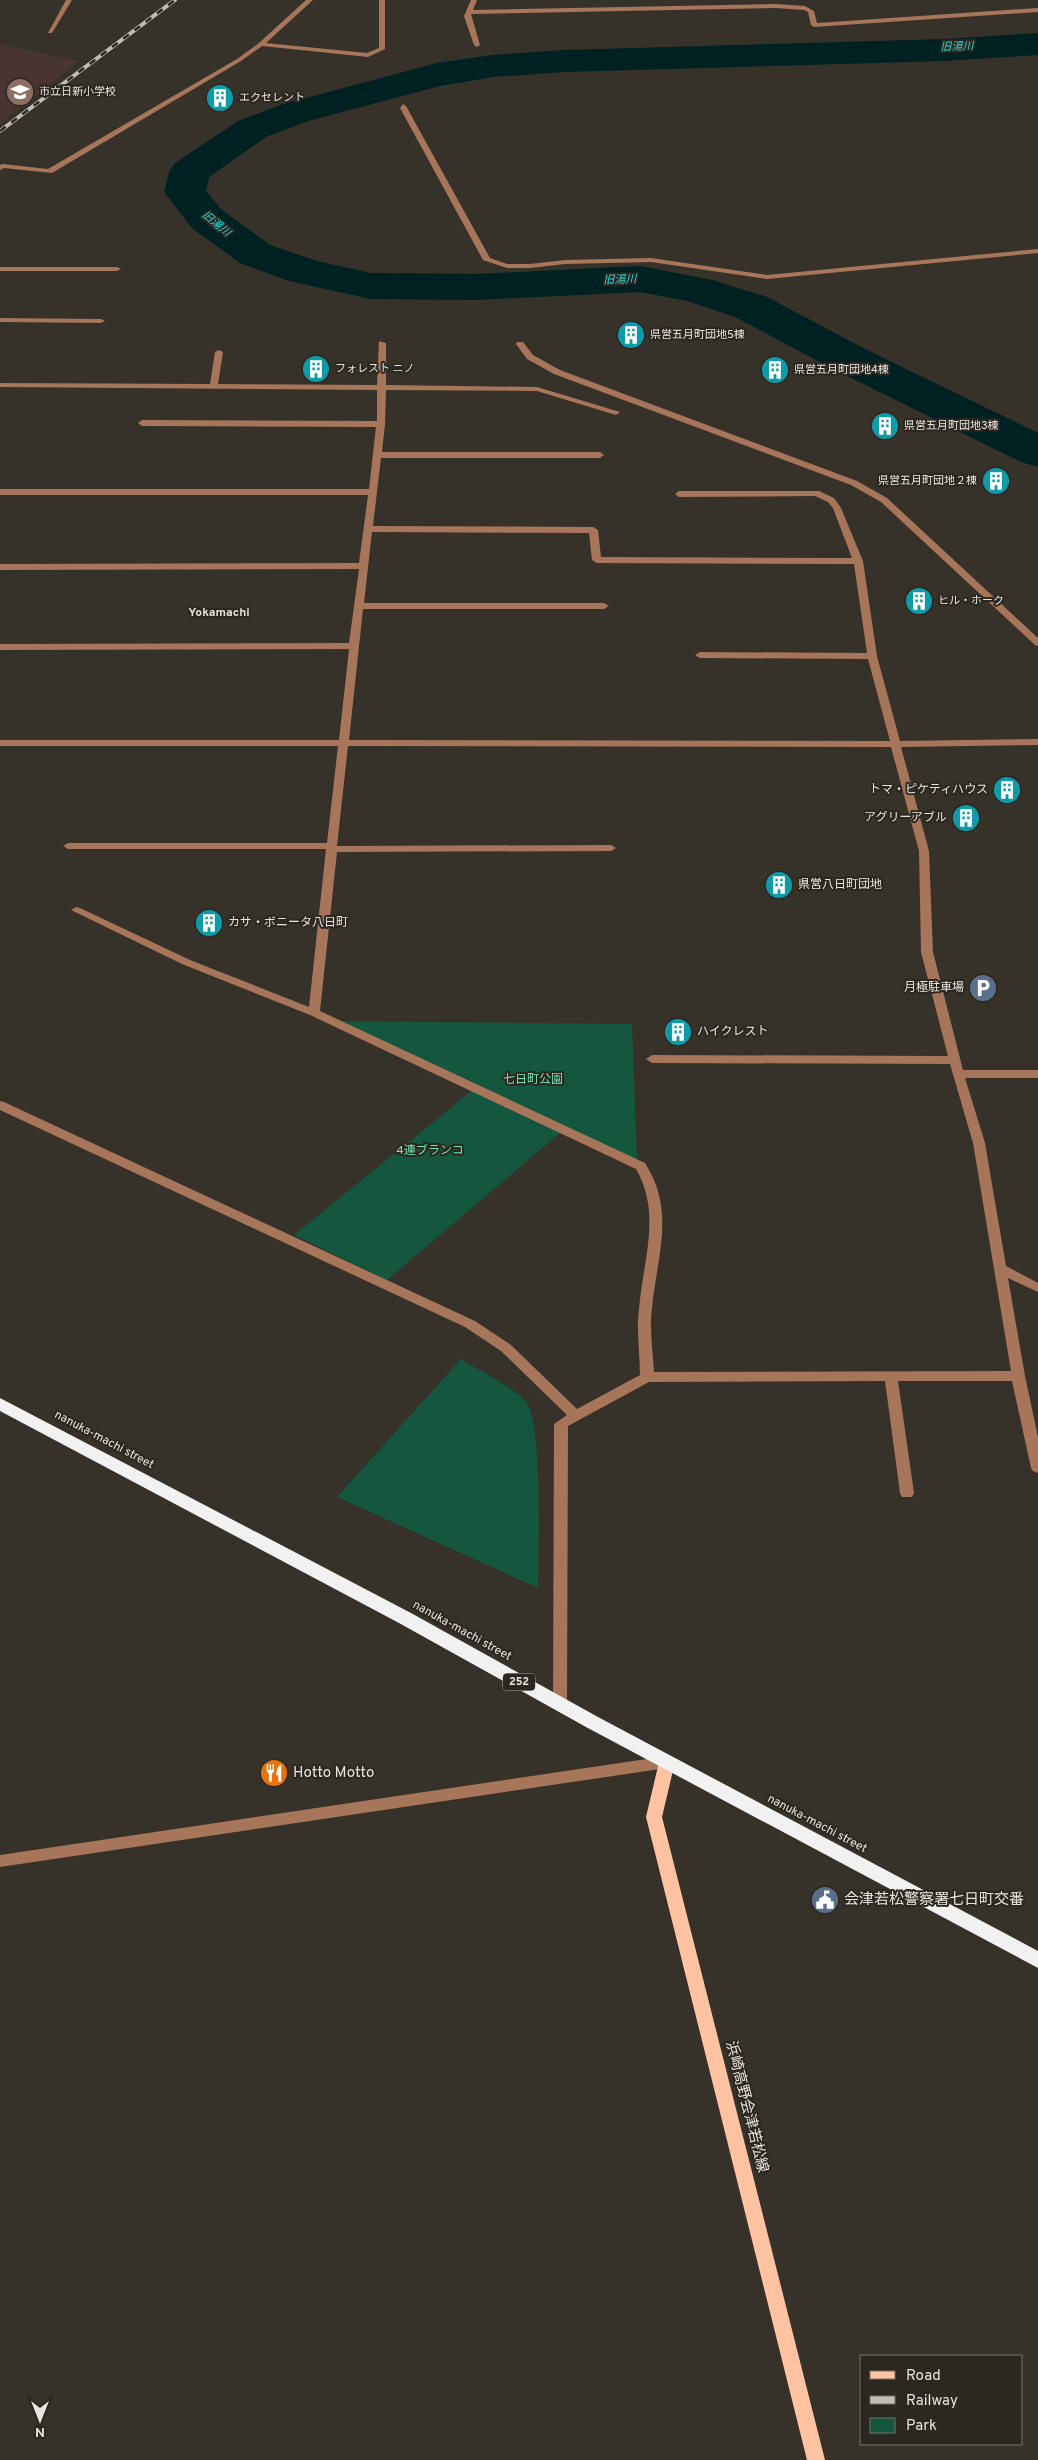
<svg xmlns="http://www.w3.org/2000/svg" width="1038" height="2460" font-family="Overpass,'Noto Sans JP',sans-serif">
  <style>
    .education { fill: #483430 }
    .green { fill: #14563e }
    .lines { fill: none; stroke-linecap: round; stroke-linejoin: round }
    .river { fill: #002122; fill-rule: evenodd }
    .minor { fill: #a6755a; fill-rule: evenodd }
    .major { fill: #ffc3a2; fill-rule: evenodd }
    .highway { fill: #f1f1f1; fill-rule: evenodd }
    .rail-casing { stroke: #c0bdb7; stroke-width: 4 }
    .rail { stroke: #2c2720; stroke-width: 2.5; stroke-dasharray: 7; stroke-linecap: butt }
    .labels { text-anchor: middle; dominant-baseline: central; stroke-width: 4; stroke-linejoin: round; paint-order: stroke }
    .far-water-label { font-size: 11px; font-style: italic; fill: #25d8dd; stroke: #2c2720 }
    .far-poi-label { font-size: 11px; fill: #e7e4df; stroke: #2c2720; text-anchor: start }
    .shield { fill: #2c2720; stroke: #afaba6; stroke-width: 1 }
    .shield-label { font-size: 11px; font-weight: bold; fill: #e7e4df }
    .far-quarter-label { font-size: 12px; font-weight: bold; fill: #e8e1d7; stroke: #2c2720 }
    .poi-label { font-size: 12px; fill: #e7e4df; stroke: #2c2720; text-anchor: end }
    .park-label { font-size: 12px; fill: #6de7b6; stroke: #2c2720 }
    .street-label { font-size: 12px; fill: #e7e4df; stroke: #2c2720 }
    .near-poi-label { font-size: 15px; fill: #e7e4df; stroke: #2c2720; text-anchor: start }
    .near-street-label { font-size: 15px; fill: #e7e4df; stroke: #2c2720 }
  </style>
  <rect width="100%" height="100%" fill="#363129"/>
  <path class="education" d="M0 44 79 61 0 124Z"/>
  <path class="green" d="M339 1021 632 1024 637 1160 567 1127 387 1280 294 1235 469 1093 475 1083Z
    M461 1359C476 1369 517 1389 527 1403 543 1427 538 1554 538 1588L337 1497Z"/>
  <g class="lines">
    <path class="river" d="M1038 33V55L945 61 564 72 493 77 440 86 308 121 266 137 209 177 206 191 222 210 270 245 317 261 371 273 476 274 640 266 712 280 767 297 867 350 1038 433V467L1021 462 835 370 735 317 687 301 640 292 476 300 371 299 289 281 240 263 192 228 164 192 169 172 175 163 238 121 280 105 437 63 493 55 564 50 945 39Z"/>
    <path class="minor" d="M66 0H72L52 33H48Z
      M306 0H313L266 43 367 53 379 48V0H385V49L368 57 262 46 241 61 52 173 4 168 0 170V165L3 164 48 169 237 59 259 43Z
      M471 0H477L473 10 776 4 805 6 814 11 817 23 1038 8V12L814 27 811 25 808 12 804 10 776 8 471 14 480 45 477 47 474 45 464 16Z
      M403 104 406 106 490 258 507 264H530L565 260 651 258 767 275 1038 249V253L767 279 651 262 565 264 530 268H507L483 260 400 108Z
      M0 267H117L121 269 117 271H0Z
      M0 318 101 319 105 321 101 323 0 322Z
      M379 341 386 343V385L537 387 620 412 616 415 537 391 386 390 385 424 382 452H600L604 455 600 458H381L373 526 593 527 598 530 601 557 852 558 833 508 828 502 815 496 679 497 675 494 679 491H819L834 498 841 508 863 561 877 656 900 741 1038 739V745L901 747 929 851 933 952 963 1070H1038V1078H965L985 1143 1006 1266 1038 1283V1292L1008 1278 1025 1376 1038 1437V1473L1033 1471 1031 1468 1012 1381H898L914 1493 912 1497H902L900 1493 885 1381 649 1382 568 1426 567 1705 565 1709 560 1711 555 1709 553 1705 554 1424 567 1415 501 1351 465 1327 0 1110V1101L4 1102 475 1321 511 1345 577 1409 640 1375C640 1353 636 1331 639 1309 643 1260 662 1214 636 1169L310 1015 182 964 71 910 76 907 80 908 190 960 309 1007 326 849H68L63 846 68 843H327L338 746H0V740H339L349 649 0 650V644L349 643 359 569 0 570V564L359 563 368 495H0V489H369L376 427 142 426 138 423 142 420 377 421V390L0 387V383L210 384 215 352 219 350 223 352 218 384 377 385ZM372 532 589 533 592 560 597 563 854 564 867 653 700 652 695 655 700 658 868 659 890 741 349 740 363 609H604L609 606 604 603H364ZM348 746 891 747 919 851 921 952 948 1056 652 1055 646 1059 652 1063 950 1064 973 1143 1011 1371 654 1372C653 1351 649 1329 652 1308 657 1256 676 1211 645 1163L320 1011 337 852 611 851 616 848 611 845 337 846Z
      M517 342H523L533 355 560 370 857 481 887 498 1038 638V646L1035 645 881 502 851 485 554 374 527 359 516 344Z
      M667 1756 672 1758 675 1762 672 1766 667 1768 0 1867V1855Z"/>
    <path class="major" d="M667 1756 672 1758 675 1762 662 1817 825 2460H807L646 1817 659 1762 662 1758Z"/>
    <path class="highway" d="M0 1398 411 1613 598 1717 1038 1951V1968L586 1727 399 1623 0 1411Z"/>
    <defs>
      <path id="rail" d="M0 131 175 0"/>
    </defs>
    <use href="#rail" class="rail-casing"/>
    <use href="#rail" class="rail"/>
  </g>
  <defs>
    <symbol id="school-disc" viewBox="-11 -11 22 22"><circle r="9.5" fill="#8d6e63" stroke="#2c2720"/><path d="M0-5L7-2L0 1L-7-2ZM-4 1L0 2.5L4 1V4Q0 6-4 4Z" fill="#fff"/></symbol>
    <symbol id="building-disc" viewBox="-11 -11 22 22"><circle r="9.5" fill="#0f9aa8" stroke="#2c2720"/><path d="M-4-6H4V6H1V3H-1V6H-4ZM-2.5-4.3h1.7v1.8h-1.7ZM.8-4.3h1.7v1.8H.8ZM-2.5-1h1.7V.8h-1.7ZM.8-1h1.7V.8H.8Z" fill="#fff"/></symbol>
    <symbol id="parking-disc" viewBox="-11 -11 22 22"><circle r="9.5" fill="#5c6f8a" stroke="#2c2720"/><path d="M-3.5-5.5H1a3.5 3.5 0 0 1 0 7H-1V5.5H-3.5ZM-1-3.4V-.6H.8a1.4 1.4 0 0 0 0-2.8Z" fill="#fff"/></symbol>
    <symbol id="restaurant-disc" viewBox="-11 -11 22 22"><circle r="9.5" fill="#e8710a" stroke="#2c2720"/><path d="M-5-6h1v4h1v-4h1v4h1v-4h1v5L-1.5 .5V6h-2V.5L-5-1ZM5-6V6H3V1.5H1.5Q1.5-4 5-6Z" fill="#fff"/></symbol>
    <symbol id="civic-disc" viewBox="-11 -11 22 22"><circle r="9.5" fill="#5c6f8a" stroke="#2c2720"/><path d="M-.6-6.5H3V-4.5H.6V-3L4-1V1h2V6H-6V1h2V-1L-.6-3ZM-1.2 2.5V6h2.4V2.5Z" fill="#fff"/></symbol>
  </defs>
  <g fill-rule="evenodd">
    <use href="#school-disc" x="4" y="76" width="32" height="32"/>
    <use href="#building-disc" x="204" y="82" width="32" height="32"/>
    <use href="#building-disc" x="615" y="319" width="32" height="32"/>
    <use href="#building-disc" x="300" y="353" width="32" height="32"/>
    <use href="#building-disc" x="759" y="354" width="32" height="32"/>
    <use href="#building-disc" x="869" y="410" width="32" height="32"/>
    <use href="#building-disc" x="980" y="465" width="32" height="32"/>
    <use href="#building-disc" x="903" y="585" width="32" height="32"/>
    <use href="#building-disc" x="991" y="774" width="32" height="32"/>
    <use href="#building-disc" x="950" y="802" width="32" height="32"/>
    <use href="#building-disc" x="763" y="869" width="32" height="32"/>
    <use href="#building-disc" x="193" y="907" width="32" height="32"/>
    <use href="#parking-disc" x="967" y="972" width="32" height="32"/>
    <use href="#building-disc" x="662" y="1016" width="32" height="32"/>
    <use href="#restaurant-disc" x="258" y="1757" width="32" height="32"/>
    <use href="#civic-disc" x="809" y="1884" width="32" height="32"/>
  </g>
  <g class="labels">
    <g class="far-water-label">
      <text transform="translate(957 47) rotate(-2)">旧湯川</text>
      <text transform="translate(216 224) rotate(40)">旧湯川</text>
      <text transform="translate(620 280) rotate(-2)">旧湯川</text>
    </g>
    <g class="far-poi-label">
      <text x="39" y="92">市立日新小学校</text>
      <text x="239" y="98">エクセレント</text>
      <text x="650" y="335">県営五月町団地5棟</text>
      <text x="335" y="369">フォレスト ニノ</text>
      <text x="794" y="370">県営五月町団地4棟</text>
      <text x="904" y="426">県営五月町団地3棟</text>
      <text x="977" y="481" text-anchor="end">県営五月町団地２棟</text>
      <text x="938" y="601">ヒル・ホーク</text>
    </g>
    <rect class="shield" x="503" y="1673.5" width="32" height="17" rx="4"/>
    <g class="shield-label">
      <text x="519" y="1682">252</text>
    </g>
    <g class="far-quarter-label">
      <text x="219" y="613">Yokamachi</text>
    </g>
    <g class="poi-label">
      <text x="988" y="790">トマ・ピケティハウス</text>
      <text x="947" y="818">アグリーアブル</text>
      <text x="798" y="885" text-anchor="start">県営八日町団地</text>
      <text x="228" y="923" text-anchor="start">カサ・ボニータ八日町</text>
      <text x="964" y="988">月極駐車場</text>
      <text x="697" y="1032" text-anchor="start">ハイクレスト</text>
    </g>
    <g class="park-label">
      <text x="533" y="1080">七日町公園</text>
      <text x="430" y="1151">4連ブランコ</text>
    </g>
    <g class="street-label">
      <text transform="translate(104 1440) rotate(28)">nanuka-machi street</text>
      <text transform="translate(462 1631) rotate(29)">nanuka-machi street</text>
      <text transform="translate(817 1824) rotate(28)">nanuka-machi street</text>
    </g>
    <g class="near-poi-label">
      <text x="293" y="1773">Hotto Motto</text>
      <text x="844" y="1900">会津若松警察署七日町交番</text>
    </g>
    <g class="near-street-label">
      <text transform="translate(746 2107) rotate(76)">浜崎高野会津若松線</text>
    </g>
  </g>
  <rect x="860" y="2355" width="162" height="90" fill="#2c2720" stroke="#77736c"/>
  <rect x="870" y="2371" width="25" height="8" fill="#ffc3a2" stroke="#77736c"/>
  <text x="906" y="2380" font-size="15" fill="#e7e4df">Road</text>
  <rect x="870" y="2396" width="25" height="8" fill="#c0bdb7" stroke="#77736c"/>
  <text x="906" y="2405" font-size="15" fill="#e7e4df">Railway</text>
  <rect x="870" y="2418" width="25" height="15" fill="#14563e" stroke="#77736c"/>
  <text x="906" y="2430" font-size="15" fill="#e7e4df">Park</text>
  <g transform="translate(40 2420) rotate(180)" stroke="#2c2720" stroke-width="4" paint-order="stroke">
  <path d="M0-4L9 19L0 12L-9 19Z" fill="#e7e4df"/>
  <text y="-8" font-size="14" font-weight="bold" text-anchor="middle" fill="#e7e4df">N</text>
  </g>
</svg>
